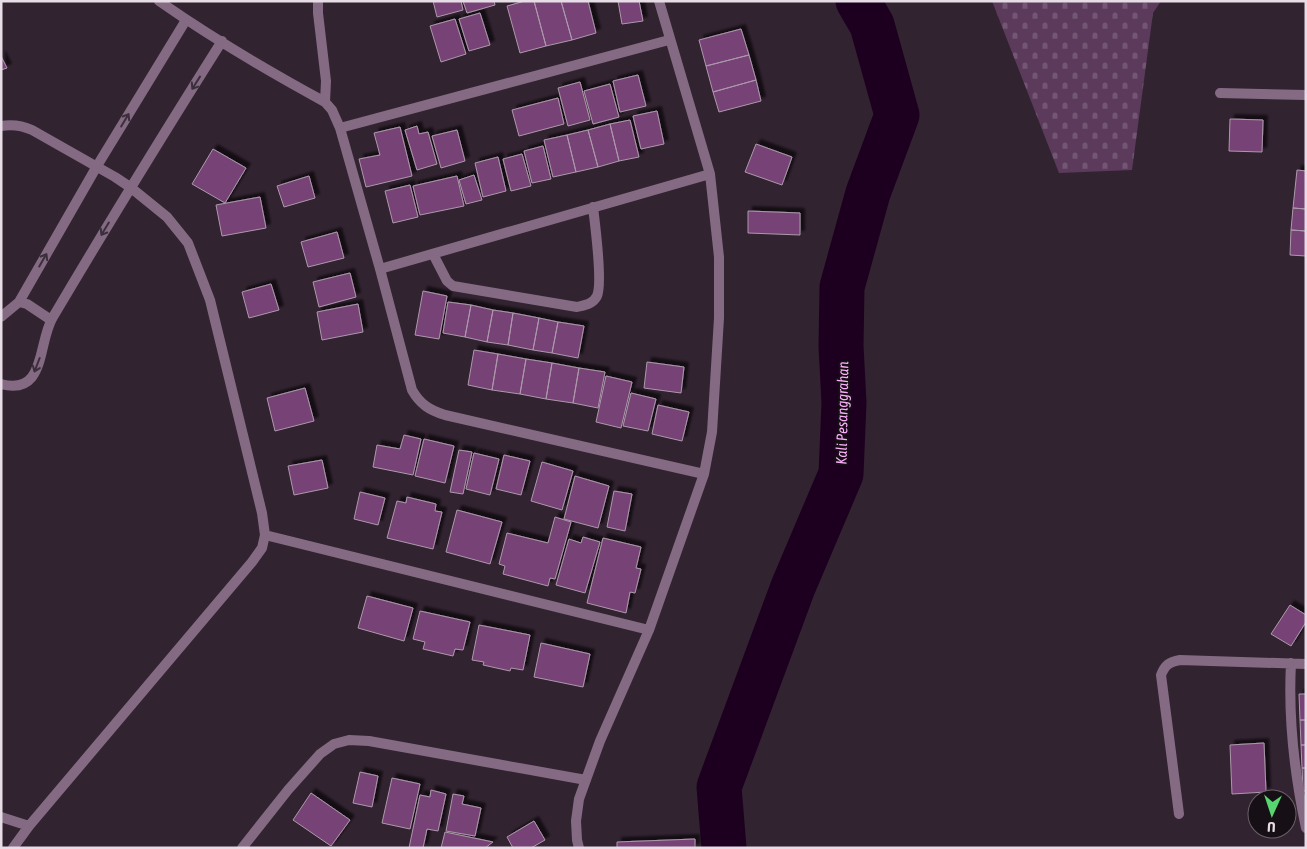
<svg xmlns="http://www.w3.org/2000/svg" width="1307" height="849" font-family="'Asap Condensed',sans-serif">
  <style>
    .cemetery { fill: url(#cemetery-stones) }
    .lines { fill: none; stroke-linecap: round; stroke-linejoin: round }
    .river { stroke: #1d001f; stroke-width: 45 }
    .building { fill: #774276; stroke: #ac99ab; filter: url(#shadow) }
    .street { stroke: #846b83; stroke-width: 10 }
    .oneway { stroke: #3c2f3c }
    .labels { text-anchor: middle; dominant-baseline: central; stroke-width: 4; stroke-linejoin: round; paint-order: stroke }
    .water-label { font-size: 15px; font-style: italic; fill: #fdaffc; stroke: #160f15 }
  </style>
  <defs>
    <pattern id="cemetery-stones" width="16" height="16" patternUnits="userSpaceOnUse" patternTransform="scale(1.25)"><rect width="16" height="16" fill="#5b3a5b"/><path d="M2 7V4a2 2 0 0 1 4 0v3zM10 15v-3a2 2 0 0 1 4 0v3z" fill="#735673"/></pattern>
    <filter id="shadow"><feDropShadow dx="4.5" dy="-4.5" stdDeviation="1" flood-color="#0009"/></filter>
  </defs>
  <rect width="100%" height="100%" fill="#322331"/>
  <path class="cemetery" d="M992 1H1161L1153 13 1132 170 1059 173Z"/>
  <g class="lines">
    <path class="river" d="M724 848 719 787 793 587 841 474 844 403 841 346 842 287 868 193 897 115 872 25 858 1"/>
  </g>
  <path class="building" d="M433 1H461L463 10 437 17Z
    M463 1H494L495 5 467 13Z
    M525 1H534L546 46 520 53 507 6Z
    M534 1H561L572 40 546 46Z
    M561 1H588L596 33 572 40Z
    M618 1H639L643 21 622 24Z
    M480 13 490 45 469 51 459 19Z
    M455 19 466 54 441 62 430 26Z
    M741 29 749 55 706 66 699 40Z
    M749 55 756 80 713 92 706 66Z
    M1 56 7 68 1 70Z
    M638 75 646 106 620 112 613 81Z
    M756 80 761 101 719 112 713 92Z
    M580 82 590 120 568 126 558 88Z
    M610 84 619 117 593 124 584 91Z
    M558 98 564 124 519 136 512 110Z
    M657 111 664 144 641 149 633 116Z
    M1230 119 1263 120 1262 152 1229 151Z
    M630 120 639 157 619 161 610 124Z
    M610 124 619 161 598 167 588 130Z
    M417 126 419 134 428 132 437 164 417 170 405 130Z
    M400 127 412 176 366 187 359 159 380 155 374 133Z
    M457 130 465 161 441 168 432 136Z
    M588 130 598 167 576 172 567 135Z
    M567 135 576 172 553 177 544 140Z
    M756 144 792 157 782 185 745 172Z
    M543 146 551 179 532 183 524 151Z
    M213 149 246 168 225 203 192 184Z
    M522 154 531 186 511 191 503 159Z
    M498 157 506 191 483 197 475 163Z
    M1297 170 1306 171V209L1293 208Z
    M474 175 482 200 466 204 459 180Z
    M309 176 315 198 284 207 277 186Z
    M457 176 464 206 420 215 413 186Z
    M410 185 418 217 393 223 385 191Z
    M260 197 266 228 222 236 216 205Z
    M1293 208 1306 209V231L1291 230Z
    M748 211 800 213V235L748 233Z
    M1291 230 1306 231V256L1290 255Z
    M337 232 344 258 308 267 301 242Z
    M350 273 356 297 319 307 313 282Z
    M271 284 279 310 249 318 242 292Z
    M423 291 447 296 439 339 415 335Z
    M448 302 471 305 465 337 443 333Z
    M358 304 363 332 322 340 317 312Z
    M471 305 493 310 487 342 465 337Z
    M493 310 513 313 508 345 487 342Z
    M513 313 539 318 533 350 508 345Z
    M539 318 558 322 552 353 533 350Z
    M558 322 584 326 578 358 552 353Z
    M474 350 498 354 492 390 468 385Z
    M498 354 526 359 520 394 492 390Z
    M526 359 552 363 546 399 520 394Z
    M647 362 684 367 681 393 644 388Z
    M552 363 579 368 573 403 546 399Z
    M579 368 605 372 598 408 573 403Z
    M606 376 632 382 621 428 596 422Z
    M305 388 314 421 275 431 267 398Z
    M631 393 656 399 648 431 623 426Z
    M658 405 689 412 682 441 652 434Z
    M404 435 421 439 413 475 373 467 377 445 400 449Z
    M424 439 454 446 445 483 415 476Z
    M459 450 472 452 463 494 450 492Z
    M474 453 499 459 490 495 466 489Z
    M504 455 530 461 521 495 496 489Z
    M322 460 328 488 294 495 288 466Z
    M542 462 573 471 562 510 531 501Z
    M575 476 609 486 598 528 564 519Z
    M614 491 632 494 625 531 607 527Z
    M360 492 385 498 378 525 354 519Z
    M407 497 436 504 435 511 442 512 433 549 387 538 397 501 406 503Z
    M457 510 502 522 490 564 446 552Z
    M555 517 571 522 555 579 550 578 548 586 503 574 505 566 499 564 507 533 548 543Z
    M583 537 600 542 585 593 556 585 569 539 581 543Z
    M603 538 641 547 636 568 641 569 635 593 630 592 626 613 587 603Z
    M367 596 413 608 404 641 358 628Z
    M1290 605 1306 615V622L1291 646 1271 634Z
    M420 611 470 622 463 650 455 649 453 656 423 649 425 642 413 639Z
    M479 625 530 635 523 670 511 668 510 671 483 665 484 662 472 660Z
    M541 643 590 654 583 687 534 677Z
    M1299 694H1306V720H1300Z
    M1300 720H1306V745H1301Z
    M1264 743 1266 792 1232 794 1230 745Z
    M1301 745H1306V768H1302Z
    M1302 768H1306V791H1303Z
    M360 772 378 776 372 807 353 803Z
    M392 778 420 784 410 829 382 823Z
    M431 790 446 794 438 831 427 829 423 848H409L420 795 430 797Z
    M311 793 350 820 331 846 293 820Z
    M453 794 464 796 462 804 481 808 475 836 446 831Z
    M534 821 545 840 531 848H513L507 837Z
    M445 832 493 842 485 848H441Z
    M695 839V848H617V842Z"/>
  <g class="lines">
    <path class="street" d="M159 1C212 38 268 71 325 102L332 110 340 128 380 269 412 390C420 404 429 410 445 415L704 474
      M318 1V13L326 81 325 102
      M1220 93 1306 95
      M1 126C12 124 21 125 32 130L115 177 130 187 167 217 188 243 210 300 262 513 265 535 262 548 252 562 29 826 13 848
      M340 128 669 40
      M433 254 447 281 453 286 577 307C585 305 593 304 597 296 603 283 595 224 593 207
      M380 269 710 174
      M19 302 27 304 51 320
      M1 317 19 302 97 166 186 20
      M1 384C47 396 37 343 53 317 108 224 164 133 222 41
      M265 535 649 630
      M1291 663C1288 720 1294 772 1306 828
      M1179 814 1161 675C1165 665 1169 662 1180 660L1306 664
      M1 817 29 826
      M242 848 288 790 320 754 334 744 349 740 369 741 586 780
      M579 848 577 840 576 821 579 799 600 741 649 630 704 474 712 432 719 318V257L710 174 659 1"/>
  </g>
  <defs><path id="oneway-shaft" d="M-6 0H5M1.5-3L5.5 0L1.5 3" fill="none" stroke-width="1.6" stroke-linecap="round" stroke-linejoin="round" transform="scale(1.25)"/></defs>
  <g class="oneway">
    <use href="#oneway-shaft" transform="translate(196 83) rotate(122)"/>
    <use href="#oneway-shaft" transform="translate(125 120) rotate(-59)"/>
    <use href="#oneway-shaft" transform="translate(105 229) rotate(121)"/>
    <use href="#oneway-shaft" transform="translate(43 260) rotate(-60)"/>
    <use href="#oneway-shaft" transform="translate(37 365) rotate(111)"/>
  </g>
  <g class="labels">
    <g class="water-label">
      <text transform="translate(842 413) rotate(-89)">Kali Pesanggrahan</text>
    </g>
  </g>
  <rect width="1307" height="849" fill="none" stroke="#e7dde6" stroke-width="5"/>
  <g transform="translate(1272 814) rotate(183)"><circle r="24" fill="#160f15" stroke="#6a6169"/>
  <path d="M0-4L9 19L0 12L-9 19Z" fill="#58d570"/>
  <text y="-8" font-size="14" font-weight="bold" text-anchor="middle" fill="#e7dde6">U</text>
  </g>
</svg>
